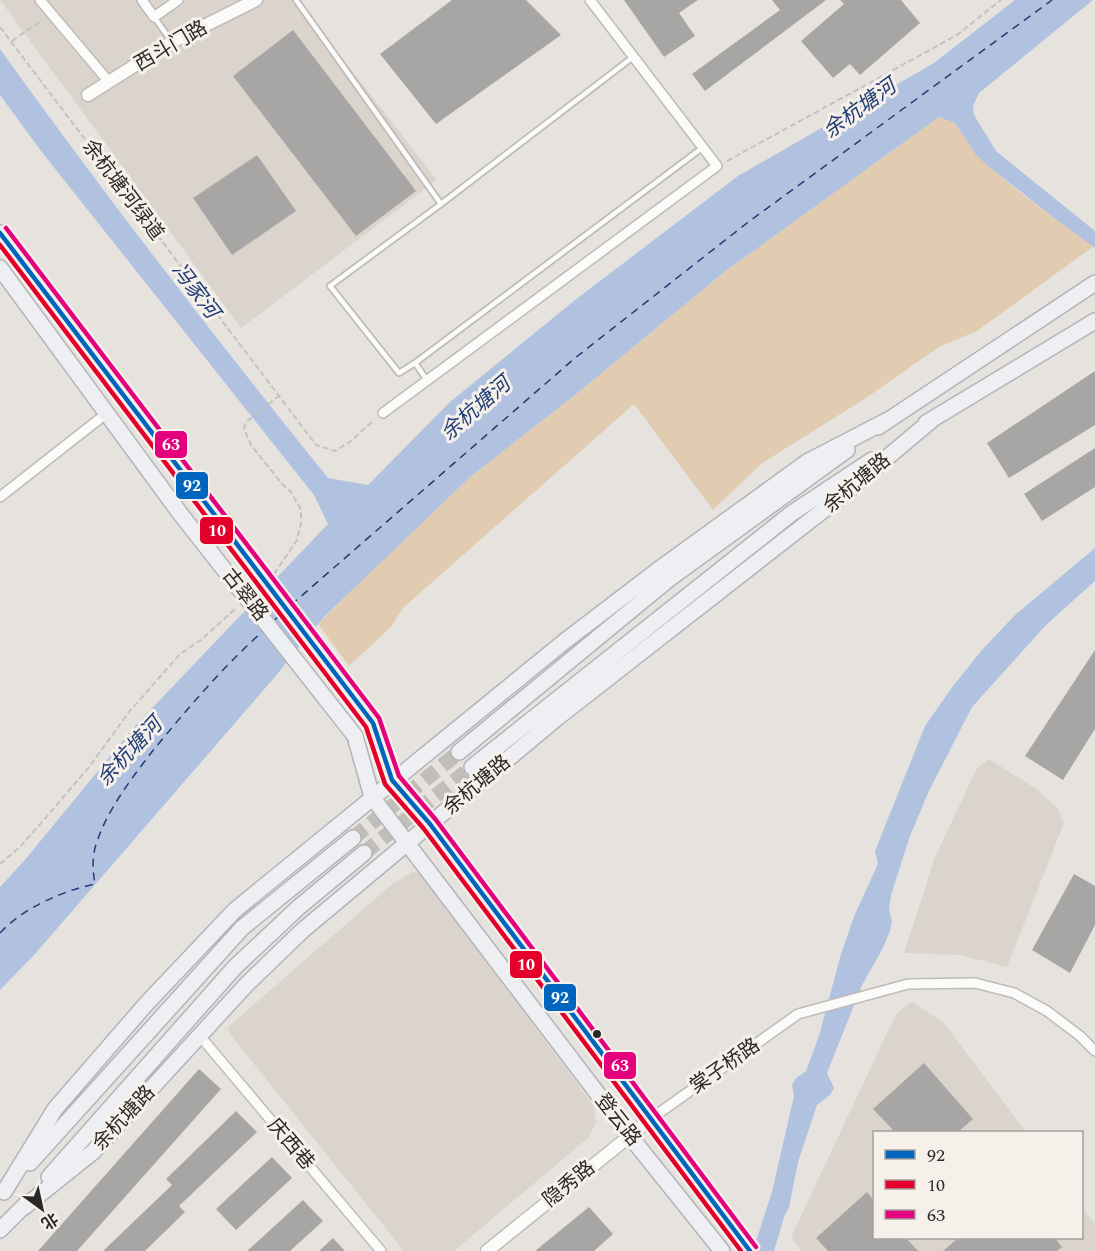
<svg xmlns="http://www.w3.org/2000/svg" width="1095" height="1251" font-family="Spectral,'Noto Sans SC',serif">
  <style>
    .built { fill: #dbd4cc }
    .green { fill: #e1cbb1 }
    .water { fill: #b1c1e0 }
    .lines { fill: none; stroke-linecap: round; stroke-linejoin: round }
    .ferry { stroke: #223d76; stroke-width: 1.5; stroke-dasharray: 8 6; stroke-linecap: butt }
    .building { fill: #a8a6a4 }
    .primary-tunnel { stroke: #c1beba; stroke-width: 15; stroke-dasharray: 15 8; stroke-linecap: butt }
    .service-casing { stroke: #bebbb8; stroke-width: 8 }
    .minor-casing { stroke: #bebbb8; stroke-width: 12 }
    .tertiary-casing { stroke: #bebbb8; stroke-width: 15 }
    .primary-casing { stroke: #b2b4b9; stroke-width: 18 }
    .path { stroke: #c4c2c1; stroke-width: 2; stroke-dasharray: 6 3; stroke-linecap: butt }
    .service { stroke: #fbfbfa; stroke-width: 4.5 }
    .minor { stroke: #fbfbfa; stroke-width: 9 }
    .tertiary { stroke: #fbfbfa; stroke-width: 12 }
    .primary { stroke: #eeeff2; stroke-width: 15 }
    .primary-bridge-casing { stroke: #b2b4b9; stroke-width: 18; stroke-linecap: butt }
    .primary-bridge { stroke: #eeeff2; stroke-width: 15 }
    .bus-1-casing { stroke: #f6f0ea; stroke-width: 9 }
    .bus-2-casing { stroke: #f6f0ea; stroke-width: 9 }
    .bus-3-casing { stroke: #f6f0ea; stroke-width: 9 }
    .bus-1 { stroke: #0065bd; stroke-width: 4.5 }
    .bus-2 { stroke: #e4002b; stroke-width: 4.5 }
    .bus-3 { stroke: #e5007d; stroke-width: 4.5 }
    .bus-dot { fill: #2b2927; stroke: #f6f0ea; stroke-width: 2 }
    .labels { text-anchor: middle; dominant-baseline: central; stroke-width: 6; stroke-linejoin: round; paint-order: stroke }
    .street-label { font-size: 20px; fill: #2b2927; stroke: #f6f0ea }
    .water-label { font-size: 21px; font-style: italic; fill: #223d76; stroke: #f6f0ea }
    .line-badge { stroke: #f6f0ea; stroke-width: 2 }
    .badge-label { font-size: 16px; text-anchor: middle; font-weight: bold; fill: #fff }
  </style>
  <rect width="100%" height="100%" fill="#e6e3df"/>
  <path class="built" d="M0 0H297L437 180 241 328Z
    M989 759 1038 790 1058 809 1064 823 1007 967 960 955 904 953 935 857 977 768Z
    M412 872 426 874 511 984 533 1025 594 1106 596 1123 588 1138 454 1251H404L229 1033 228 1027 391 885Z
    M912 1002 943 1022 1026 1132H874V1238H1082V1207L1095 1225V1251H801L791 1237 887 1033 898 1012Z"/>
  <path class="green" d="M939 117 955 123C982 171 1049 214 1094 246L977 331 939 347 866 398 761 464 713 510 634 404 403 608 391 627 349 666 318 624 370 572 470 477 575 395 723 273Z"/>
  <path class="water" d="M1015 0H1093L979 93 973 106 974 115 996 151 1095 231V248L1054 218 988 166 976 155 955 123 939 117 723 273 575 395 470 477 324 617 274 678 35 954 0 990V887L24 861 135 726 328 524 314 495 41 151 0 95V49C105 195 215 338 328 478L368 485 450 402 575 300 738 176 934 63Z
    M1095 548V581L1046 625 972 707 928 793 910 836 891 895 889 910 892 921 890 931 883 948 862 985 827 1073 834 1088 830 1095 817 1105 798 1162 789 1207 784 1217 774 1251H753L772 1192 794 1096 792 1085 796 1078 806 1071 819 1036 841 954 855 914 878 864 875 851 925 726 953 686 982 650 1014 616Z"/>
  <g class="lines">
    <path class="ferry" d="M291 605 575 358 747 223 1052 0
      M273 621 281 615
      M0 933C23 908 62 891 95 884 93 872 92 861 95 848 105 813 129 782 151 753 186 710 222 668 263 631"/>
  </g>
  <path class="building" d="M452 0H526L561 35 436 124 380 54Z
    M624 0H698L679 13 695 36 664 57Z
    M772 0H826L705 91 692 74 780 10Z
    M840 0H901L920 23 860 75 850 64 833 78 801 41 844 4Z
    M293 30 416 191 356 236 233 76Z
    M257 155 296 211 232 255 193 198Z
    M1095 371V425L1009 478 987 443Z
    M1095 448V487L1042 521 1024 494Z
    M1095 650V729L1063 780 1025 756Z
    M1074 874 1095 886V925L1070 973 1032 950Z
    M924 1063 973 1119 958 1132H895L873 1109Z
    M199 1069 221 1089 77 1251H38Z
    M236 1111 257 1132 179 1206 185 1212 145 1251H103L172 1185 166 1179Z
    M272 1157 292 1178 236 1230 216 1209Z
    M867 1192 874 1201V1238H906L918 1251H828L816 1238Z
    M303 1200 323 1221 290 1251H247Z
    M589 1207 613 1234 594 1251H535Z
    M333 1238 345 1251H319Z
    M958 1238H1055L1062 1247 1057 1251H943Z"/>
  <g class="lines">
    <path class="primary-tunnel" d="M353 838 459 752
      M364 853 472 767"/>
    <defs>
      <path id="service" d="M296 0 441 204 633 57
        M154 17 172 42
        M415 363 399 373 330 286 441 204
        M427 380 415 363 702 148"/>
      <path id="minor" d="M40 0 109 82
        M142 0 154 17 178 0
        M383 413 717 166 590 0
        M0 497 107 413
        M200 1036 381 1251
        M652 1118 798 1014 908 984 975 983 1014 993 1047 1011 1080 1036 1095 1051"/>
      <path id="tertiary" d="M88 95 172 42 256 0
        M487 1251 652 1118"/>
      <path id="primary" d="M0 233 200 497
        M0 268 179 512
        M926 423 1095 321
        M878 427 1095 283
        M373 723 392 780 430 824 750 1251
        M355 736 372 797 629 1135 722 1251
        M459 752 669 579 847 450
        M472 767 792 513 872 460
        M30 1163 242 928 353 838
        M49 1177 235 967 299 907 364 853
        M4 1192 55 1109 147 1003 235 910 565 641 662 567 807 462 886 421
        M23 1208 93 1152 247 984 303 930 557 718 839 498 933 419
        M0 1230 28 1202"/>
    </defs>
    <use href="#service" class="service-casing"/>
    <use href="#minor" class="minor-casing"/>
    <use href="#tertiary" class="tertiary-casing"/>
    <use href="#primary" class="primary-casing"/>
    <path class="path" d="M0 27 316 445 335 451 351 441 374 420
      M12 41 42 20
      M727 161 957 35 1001 0
      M274 574 297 540 301 523V510L291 492 282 484 251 445 244 429 246 422 280 395
      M0 864 20 847 49 814 89 767 129 712 180 654 201 640 236 608"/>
    <use href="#service" class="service"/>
    <use href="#minor" class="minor"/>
    <use href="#tertiary" class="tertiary"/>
    <use href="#primary" class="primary"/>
    <defs>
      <path id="primary-bridge" d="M200 497 373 723
        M179 512 355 736"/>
    </defs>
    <use href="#primary-bridge" class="primary-bridge-casing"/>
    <use href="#primary-bridge" class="primary-bridge"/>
    <defs>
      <path id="bus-1" d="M0 233 373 723 392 780 430 824 750 1251"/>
      <path id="bus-2" d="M0 245 366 727 385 784 424 829 741 1251"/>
      <path id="bus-3" d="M6 228 379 718 399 776 436 820 756 1247"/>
    </defs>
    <use href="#bus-1" class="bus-1-casing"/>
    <use href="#bus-2" class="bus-2-casing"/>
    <use href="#bus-3" class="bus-3-casing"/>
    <use href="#bus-1" class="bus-1"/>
    <use href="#bus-2" class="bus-2"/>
    <use href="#bus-3" class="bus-3"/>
  </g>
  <circle class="bus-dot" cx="597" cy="1034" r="5"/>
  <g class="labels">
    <g class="street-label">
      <text transform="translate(171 46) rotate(-30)">西斗门路</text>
      <text transform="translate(123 190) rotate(53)">余杭塘河绿道</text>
      <text transform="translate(857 483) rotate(-40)">余杭塘路</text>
      <text transform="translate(245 595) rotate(52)">古翠路</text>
      <text transform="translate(477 785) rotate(-40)">余杭塘路</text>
      <text transform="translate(725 1066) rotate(-35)">棠子桥路</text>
      <text transform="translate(124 1118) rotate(-47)">余杭塘路</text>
      <text transform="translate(618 1120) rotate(52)">登云路</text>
      <text transform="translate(291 1144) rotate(50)">庆西巷</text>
      <text transform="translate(569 1184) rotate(-39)">隐秀路</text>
    </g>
    <g class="water-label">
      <text transform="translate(860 109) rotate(-36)">余杭塘河</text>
      <text transform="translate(195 291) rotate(53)">冯家河</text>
      <text transform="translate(476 409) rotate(-41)">余杭塘河</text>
      <text transform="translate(130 752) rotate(-47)">余杭塘河</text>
    </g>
  </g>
  <g class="line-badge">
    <rect x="154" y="430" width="34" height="29" rx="6" fill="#e5007d"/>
    <rect x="175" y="471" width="34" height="29" rx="6" fill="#0065bd"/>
    <rect x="199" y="516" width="35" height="29" rx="6" fill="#e4002b"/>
    <rect x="509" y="950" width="34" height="29" rx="6" fill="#e4002b"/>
    <rect x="543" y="983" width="34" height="29" rx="6" fill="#0065bd"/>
    <rect x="603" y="1051" width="34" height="29" rx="6" fill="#e5007d"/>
  </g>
  <g class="badge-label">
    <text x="171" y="450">63</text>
    <text x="192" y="491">92</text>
    <text x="217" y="536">10</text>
    <text x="526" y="970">10</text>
    <text x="560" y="1003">92</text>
    <text x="620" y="1071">63</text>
  </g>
  <rect x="873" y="1131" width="210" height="108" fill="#f6f0ea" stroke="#a5a09c" stroke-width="1.5"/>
  <rect x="885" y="1150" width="30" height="9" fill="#0065bd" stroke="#a5a09c" stroke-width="1.5"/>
  <text x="927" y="1161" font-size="18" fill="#2b2927">92</text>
  <rect x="885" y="1180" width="30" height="9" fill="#e4002b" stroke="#a5a09c" stroke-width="1.5"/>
  <text x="927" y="1191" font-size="18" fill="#2b2927">10</text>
  <rect x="885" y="1210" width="30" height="9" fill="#e5007d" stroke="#a5a09c" stroke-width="1.5"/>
  <text x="927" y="1221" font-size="18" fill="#2b2927">63</text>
  <g transform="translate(42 1209) rotate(147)" stroke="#f6f0ea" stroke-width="4.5" paint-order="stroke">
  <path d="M0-4.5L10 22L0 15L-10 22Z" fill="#2b2927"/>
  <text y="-9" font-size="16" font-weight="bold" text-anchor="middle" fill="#2b2927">北</text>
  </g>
</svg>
